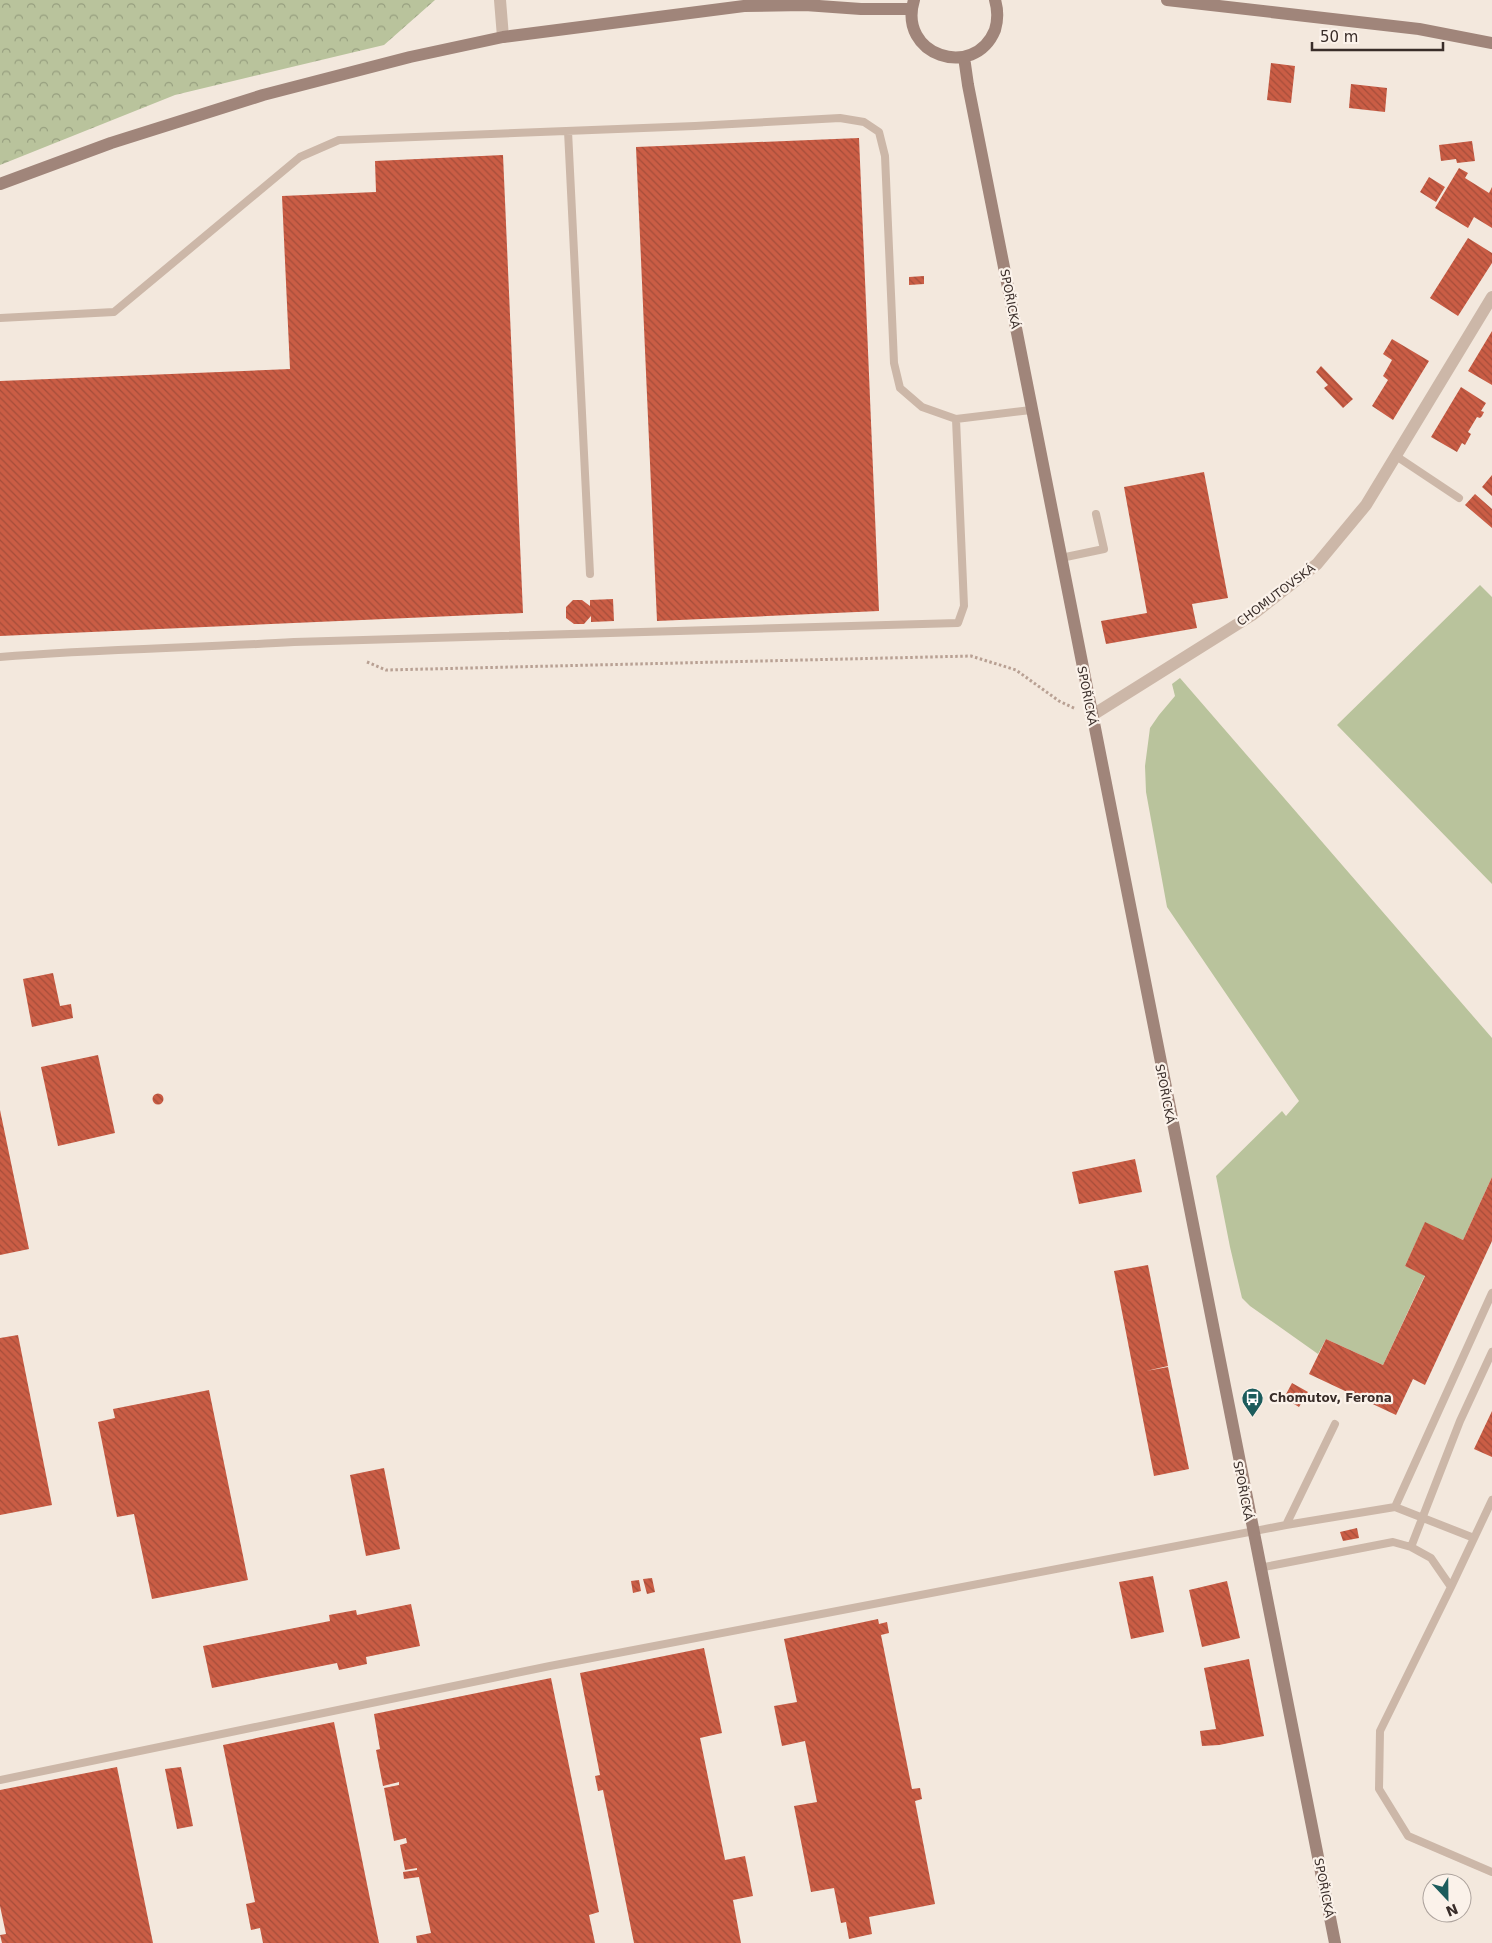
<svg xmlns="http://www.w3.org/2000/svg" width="1492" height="1943" font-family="'DejaVu Sans',sans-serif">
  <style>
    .grass { fill: #b9c39c }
    .forest { fill: url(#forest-crowns) }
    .building { fill: url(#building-back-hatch) }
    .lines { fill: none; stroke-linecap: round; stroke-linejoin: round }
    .path { stroke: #b8a093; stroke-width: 3; stroke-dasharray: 2.5 2.5; stroke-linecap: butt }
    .lane { stroke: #ccb7a8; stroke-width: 8 }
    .street { stroke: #ccb7a8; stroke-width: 12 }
    .secondary { stroke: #a0857a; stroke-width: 12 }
    .labels { text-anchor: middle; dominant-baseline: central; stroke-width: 4.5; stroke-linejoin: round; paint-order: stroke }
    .street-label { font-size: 12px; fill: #392d29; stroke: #fbf2ea }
    .poi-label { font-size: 12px; font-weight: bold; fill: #392d29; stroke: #fbf2ea; text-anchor: start }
  </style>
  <defs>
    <pattern id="forest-crowns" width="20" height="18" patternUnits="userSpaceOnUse" patternTransform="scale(1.25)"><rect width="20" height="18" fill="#b9c39c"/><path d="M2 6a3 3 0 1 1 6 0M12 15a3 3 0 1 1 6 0" fill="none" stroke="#979f7f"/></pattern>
    <pattern id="building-back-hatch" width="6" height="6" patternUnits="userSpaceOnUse" patternTransform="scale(1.25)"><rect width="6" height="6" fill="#ca5d45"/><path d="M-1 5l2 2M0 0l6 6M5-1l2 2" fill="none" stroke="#a54d3a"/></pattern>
  </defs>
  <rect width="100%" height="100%" fill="#f3e8dd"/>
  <path class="grass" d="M1480 585 1492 597V884L1337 725Z
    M1180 678 1492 1038V1177L1463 1240 1425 1223 1405 1266 1425 1275 1383 1365 1326 1339 1318 1354 1250 1306 1242 1298 1230 1247 1216 1176 1282 1111 1286 1116 1299 1101 1167 907 1146 792 1145 766 1150 728 1159 715 1175 696 1172 684Z"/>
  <path class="forest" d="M0 0H435L384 45 175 95 0 165Z"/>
  <path class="building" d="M1271 63 1295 66 1291 103 1267 100Z
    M1351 84 1387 88 1385 112 1349 108Z
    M859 138 879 611 657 621 636 147Z
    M1472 141 1475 161 1457 163 1456 159 1441 161 1439 145Z
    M503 155 523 613 0 636V381L290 369 282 196 376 192 375 161Z
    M1459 168 1468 173 1465 178 1489 193 1492 187V228L1474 217 1468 228 1435 208Z
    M1429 177 1445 187 1436 202 1420 192Z
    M1468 238 1492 253V263L1458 316 1430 298Z
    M924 276V284L909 285V277Z
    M1492 331V385L1468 371Z
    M1392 339 1429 361 1393 420 1372 406 1388 380 1383 376 1392 360 1383 354Z
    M1321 366 1353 399 1343 408 1324 388 1328 385 1316 372Z
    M1461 387 1486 403 1481 411 1484 412 1482 416 1480 418 1477 417 1468 432 1471 434 1465 445 1462 443 1457 452 1431 437Z
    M1204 472 1228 598 1192 604 1197 628 1106 644 1101 621 1147 613 1124 487Z
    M1492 475V496L1482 487Z
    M1475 494 1492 509V528L1465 505Z
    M613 599 614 621 591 622V616L584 624H574L566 618V607L573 600H582L590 606V600Z
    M53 973 60 1006 71 1004 73 1018 32 1027 23 979Z
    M98 1055 115 1133 58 1146 41 1067Z
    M152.5 1099a5.5 5.5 0 1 1 11 0a5.5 5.5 0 1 1-11 0Z
    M0 1110 29 1249 0 1255Z
    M1135 1159 1142 1192 1079 1204 1072 1172Z
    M1492 1177V1241L1425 1385 1413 1379 1396 1415 1309 1374 1326 1339 1383 1365 1425 1276 1405 1266 1425 1222 1463 1240Z
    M1148 1265 1168 1366 1146 1371 1168 1367 1189 1469 1154 1476 1114 1271Z
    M18 1335 52 1505 0 1515V1338Z
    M1292 1383 1308 1392 1299 1407 1284 1398Z
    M209 1390 248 1580 152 1599 134 1514 117 1517 98 1422 115 1418 113 1409Z
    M1492 1411V1457L1474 1449Z
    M384 1468 400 1549 366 1556 350 1475Z
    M1357 1528 1359 1538 1343 1541 1340 1532Z
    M1153 1576 1164 1632 1131 1639 1119 1582Z
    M652 1578 655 1592 647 1594 643 1579Z
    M639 1580 641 1591 633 1593 631 1581Z
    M1227 1581 1240 1638 1202 1647 1189 1590Z
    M411 1604 420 1646 366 1657 367 1664 339 1670 337 1663 212 1688 203 1646 330 1621 329 1615 356 1610 357 1615Z
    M878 1619 879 1624 887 1622 889 1633 881 1635 912 1789 920 1788 922 1799 915 1801 935 1904 869 1917 872 1934 849 1939 846 1922 841 1923 834 1888 811 1892 794 1806 817 1802 805 1741 782 1746 774 1706 797 1702 784 1639Z
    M704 1648 722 1733 700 1738 725 1860 745 1856 753 1896 733 1900 741 1943H634L603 1790 598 1791 595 1776 600 1775 580 1673Z
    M1249 1659 1264 1736 1219 1745 1202 1746 1200 1731 1216 1729 1204 1668Z
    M551 1678 599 1912 589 1915 595 1943H417L416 1936 431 1933 419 1877 404 1879 403 1872 417 1870V1868L405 1870 400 1845 407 1843 406 1838 394 1841 384 1788 399 1785V1782L383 1786 376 1750 380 1749 374 1714Z
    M334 1722 379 1943H263L260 1928 251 1930 246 1904 255 1902 223 1745Z
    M117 1767 153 1943H2L0 1935 6 1934 0 1906V1790Z
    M181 1767 193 1826 177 1829 165 1769Z"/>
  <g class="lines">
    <path class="path" d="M367 662 386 670 971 656 1016 670 1059 701 1076 709"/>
    <path class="lane" d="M568 131 590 574
      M0 318 114 312 300 157 339 140 695 126 840 118 864 122 879 132 885 156 894 363 900 388 922 407 956 419 1031 410
      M1396 456 1459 498
      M1061 558 1104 549 1096 514
      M0 657C98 649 196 648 294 642L958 623 964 606 956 419
      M1395 1507 1492 1293
      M1286 1525 1395 1507 1474 1538
      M1411 1547 1460 1421 1492 1352
      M1259 1568 1393 1542 1411 1547 1431 1558 1451 1587 1380 1731 1379 1789 1408 1836 1492 1872
      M1451 1587 1492 1500
      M0 1780 550 1666 1286 1525 1335 1424"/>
    <path class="street" d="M500 0 503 37
      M1091 716 1252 615 1317 564 1366 505 1492 297"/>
    <path class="secondary" d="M914 0C897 55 974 81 995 30 998 20 998 10 995 0
      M1167 0 1419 29 1492 43
      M964 57 968 85C1091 704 1209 1324 1335 1943
      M0 184 111 143 263 95 410 57 503 37 744 6 805 5 861 9H911"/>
  </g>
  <defs>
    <symbol id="bus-pin" viewBox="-11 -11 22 30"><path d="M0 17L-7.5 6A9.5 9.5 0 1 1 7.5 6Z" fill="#1c5c5c" stroke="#fbf2ea"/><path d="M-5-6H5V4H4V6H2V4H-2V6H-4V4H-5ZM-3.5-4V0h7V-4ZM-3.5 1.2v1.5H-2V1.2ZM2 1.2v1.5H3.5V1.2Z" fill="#fff"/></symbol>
  </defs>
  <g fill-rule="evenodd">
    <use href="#bus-pin" x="1240" y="1386" width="25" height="34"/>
  </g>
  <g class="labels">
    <g class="street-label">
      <text transform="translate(1010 299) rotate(79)">SPOŘICKÁ</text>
      <text transform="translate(1276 595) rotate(-37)">CHOMUTOVSKÁ</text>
      <text transform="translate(1087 696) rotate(79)">SPOŘICKÁ</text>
      <text transform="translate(1165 1094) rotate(79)">SPOŘICKÁ</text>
      <text transform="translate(1243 1491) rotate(79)">SPOŘICKÁ</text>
      <text transform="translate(1324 1888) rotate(79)">SPOŘICKÁ</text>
    </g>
    <g class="poi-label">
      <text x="1269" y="1398">Chomutov, Ferona</text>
    </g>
  </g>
  <g transform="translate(1447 1898) rotate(158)"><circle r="24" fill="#fbf2ea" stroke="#ada39d"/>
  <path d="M0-4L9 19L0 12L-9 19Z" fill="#1c5c5c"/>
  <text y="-8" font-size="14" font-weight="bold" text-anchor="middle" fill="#392d29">N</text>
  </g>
  <path d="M1312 42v8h131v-8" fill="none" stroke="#392d29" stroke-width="2.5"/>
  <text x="1320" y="42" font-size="15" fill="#392d29" stroke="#fbf2ea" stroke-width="4" paint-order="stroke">50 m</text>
</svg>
